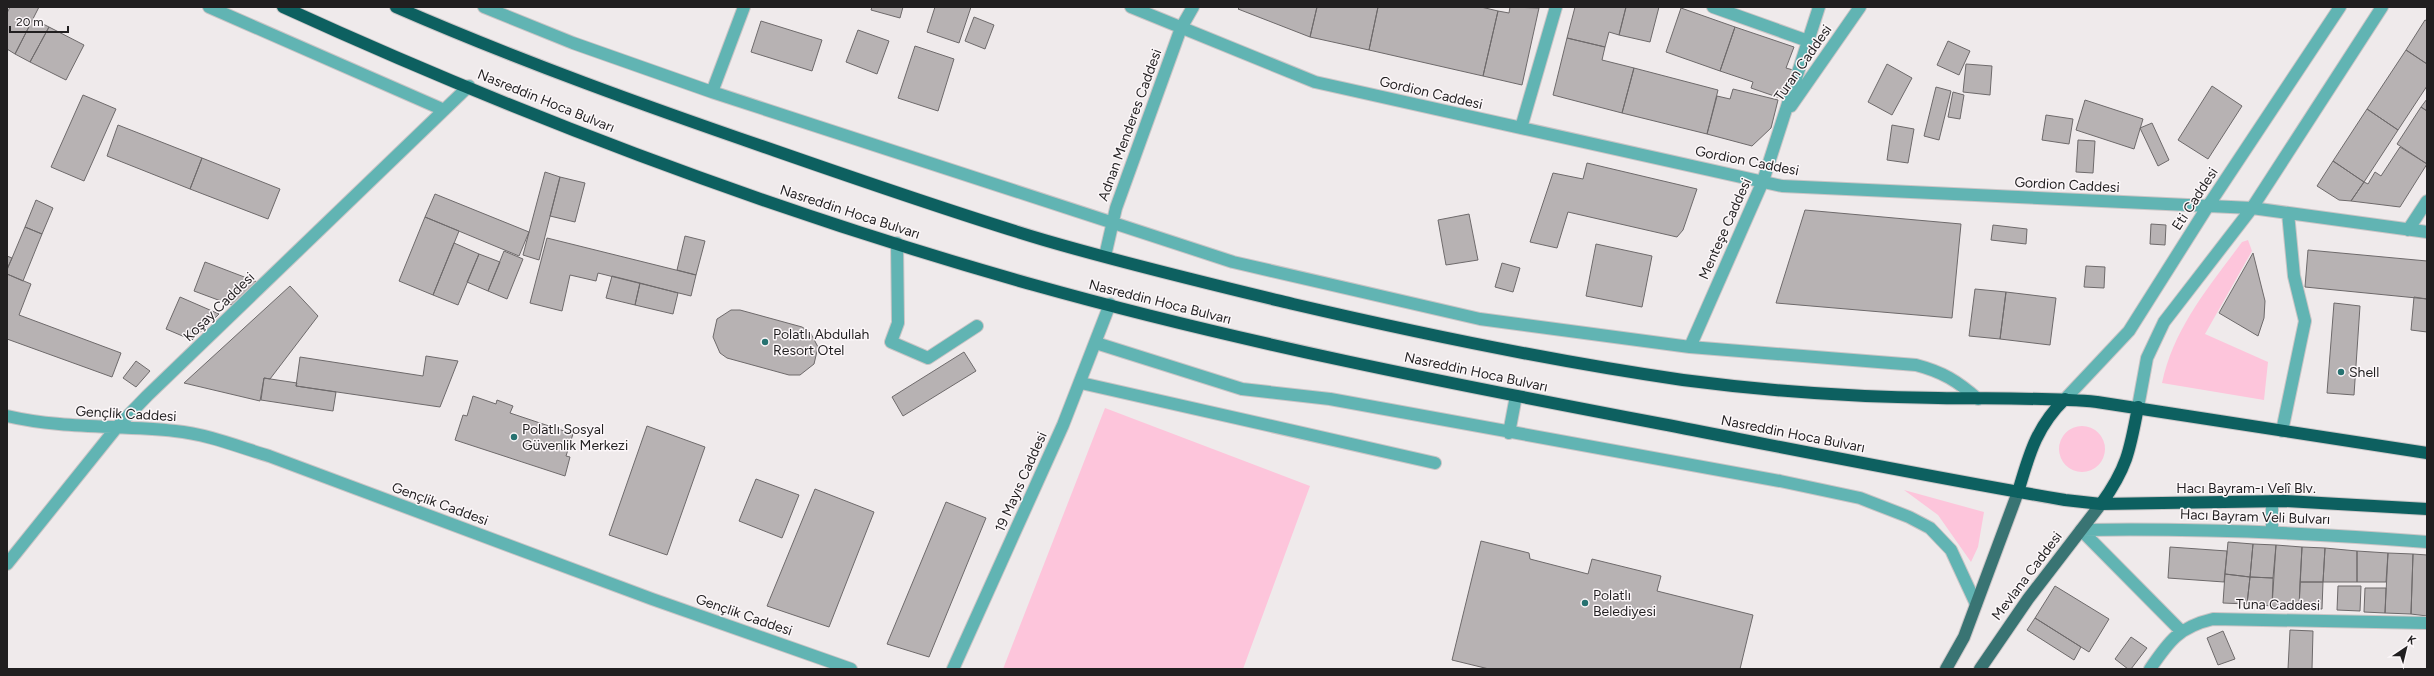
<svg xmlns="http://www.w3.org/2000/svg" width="2434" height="676" font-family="Figtree,sans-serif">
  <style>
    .green { fill: #fdc5db }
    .building { fill: #b7b2b3; stroke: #6e6a6b }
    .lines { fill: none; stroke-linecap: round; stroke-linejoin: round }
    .minor-casing { stroke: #cac5c6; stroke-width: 14 }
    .major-casing { stroke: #cac5c6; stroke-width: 14 }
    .highway-casing { stroke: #cac5c6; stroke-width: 14 }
    .minor { stroke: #61b4b3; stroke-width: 12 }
    .major { stroke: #397473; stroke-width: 12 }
    .highway { stroke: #0d6060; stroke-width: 12 }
    .poi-dot { fill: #277271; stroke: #fcf7f9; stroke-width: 1.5 }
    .labels { text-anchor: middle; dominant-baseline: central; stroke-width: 3; stroke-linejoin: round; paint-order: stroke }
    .street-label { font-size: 14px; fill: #211f20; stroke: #fcf7f9 }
    .poi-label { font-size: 14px; fill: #211f20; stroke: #fcf7f9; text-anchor: start }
  </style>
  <rect width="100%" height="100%" fill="#efeaeb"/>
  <path class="green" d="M2248 240 2252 251 2205 334 2268 362 2264 400 2162 383C2174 327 2209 287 2242 242Z
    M1105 408 1310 486 1243 669H1003Z
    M2059 449a23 23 0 1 1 46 0a23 23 0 1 1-46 0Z
    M1904 490 1984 512 1978 547 1971 562 1938 515Z"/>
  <path class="building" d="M10 7H39L15 54 7 49V13Z
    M872 7H903L900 18 871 10Z
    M935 7H971L959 43 927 32Z
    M1240 7H1317L1310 37 1238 9Z
    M1317 7H1378L1369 50 1310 37Z
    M1378 7H1481L1498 11 1483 76 1369 50Z
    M1510 7 1539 8 1522 85 1483 76 1498 11 1509 13Z
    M1575 7H1626L1619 35 1609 32 1605 47 1567 38Z
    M1626 7H1659L1650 42 1619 35Z
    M1681 8 1735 27 1720 71 1666 52Z
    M974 17 994 25 985 49 965 41Z
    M33 19 49 27 30 62 15 54Z
    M2425 20 2427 21V64L2406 50Z
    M761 21 822 40 812 71 751 52Z
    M49 27 84 45 66 80 30 62Z
    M1735 27 1794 47 1786 68 1793 70 1783 99 1751 88 1753 82 1720 71Z
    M858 30 889 41 877 74 846 62Z
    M1567 38 1605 47 1602 60 1634 68 1622 113 1553 95Z
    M1948 41 1970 51 1959 75 1937 65Z
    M915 46 954 59 938 111 898 98Z
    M2406 50 2427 64V86L2398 130 2367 109Z
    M1887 64 1912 78 1892 115 1868 102Z
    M1966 64 1992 66 1990 95 1963 92Z
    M1634 68 1718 90 1707 134 1622 113Z
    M2212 86 2242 106 2208 159 2178 140Z
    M1936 87 1951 91 1939 140 1924 136Z
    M1733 89 1778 100 1771 128 1752 146 1707 134 1717 96 1730 99Z
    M1953 92 1964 95 1960 119 1948 117Z
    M83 95 116 109 84 181 51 167Z
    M2427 99V111L2421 107Z
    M2085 100 2143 119 2134 149 2076 130Z
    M2421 107 2427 111V164L2397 144Z
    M2367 109 2398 130 2364 182 2333 161Z
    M2046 115 2073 119 2069 144 2042 140Z
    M2152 123 2169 160 2158 166 2140 128Z
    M118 125 202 158 190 189 107 156Z
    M1892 125 1914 129 1908 163 1887 160Z
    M2078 140 2095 141 2093 173 2076 172Z
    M2400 147 2427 164 2400 207 2351 201 2364 182 2368 184 2375 172 2381 176Z
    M202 158 280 189 268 219 190 189Z
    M2333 161 2364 182 2351 201 2339 200 2317 186Z
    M1587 163 1697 189 1683 230 1677 237 1568 212 1557 248 1530 242 1553 173 1583 179Z
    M545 172 560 177 539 260 523 255Z
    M560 177 585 183 575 222 550 216Z
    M435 194 529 232 519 256 425 217Z
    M36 200 53 208 42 234 25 227Z
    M1805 210 1961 224 1952 318 1776 303Z
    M1469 214 1478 260 1446 265 1438 220Z
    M425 217 459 231 433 295 399 281Z
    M2151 224 2166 225 2165 245 2150 244Z
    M1993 225 2027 229 2026 244 1991 240Z
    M25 227 42 234 23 281 7 274V270Z
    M685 236 705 241 696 275 677 270Z
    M547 238 696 275 691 296 598 273 596 281 570 275 562 311 530 303Z
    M454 243 479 254 458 305 433 295Z
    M1596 244 1652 256 1642 307 1586 296Z
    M2308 250 2427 261V299L2305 287Z
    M504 251 523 259 507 299 488 291Z
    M2253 253 2265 301 2264 318 2258 336 2219 313Z
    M479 254 500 262 488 291 467 282Z
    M7 256 12 258 7 269Z
    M205 262 260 283 237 307 194 291Z
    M1502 263 1520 268 1513 292 1495 287Z
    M2086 266 2105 267 2104 288 2084 287Z
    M7 274 31 284 19 315 121 353 112 377 7 339Z
    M612 276 640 283 635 305 606 298Z
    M640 283 678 293 673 314 635 305Z
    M290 286 318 316 270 379 264 378 260 401 184 383Z
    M1975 289 2006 292 2000 339 1969 336Z
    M2006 292 2056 298 2050 345 2000 339Z
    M180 297 219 314 192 340 166 329Z
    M2414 297 2427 299V332L2411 330Z
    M2334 303 2360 306 2354 395 2327 393Z
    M731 310H740L802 327 810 332 818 347 814 364 800 375H789L727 358 720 353 713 337 717 319Z
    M964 352 976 371 903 416 892 397Z
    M426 356 458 361 440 407 296 386 300 357 423 376Z
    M136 361 150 371 136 387 123 378Z
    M264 378 297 383 296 386 336 392 333 411 261 400Z
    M473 396 496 404 497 400 513 406 510 413 573 434 566 456 570 457 565 476 455 440 463 415 467 416Z
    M647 426 705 447 667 555 609 535Z
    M756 479 799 495 782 538 739 521Z
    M815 489 874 512 829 627 767 606Z
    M946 502 986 518 929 657 887 644Z
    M1481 541 1529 553 1530 559 1588 574 1592 559 1661 576 1657 591 1753 615 1740 669H1489L1452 660Z
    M2228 542 2253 544 2250 577 2225 574Z
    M2253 544 2276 545 2273 578 2250 577Z
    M2276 545 2302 547 2299 608 2272 606Z
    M2170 547 2227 551 2224 582 2168 578Z
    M2302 547 2325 548 2323 582H2300Z
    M2325 548 2357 551V582H2323Z
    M2357 551 2388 553 2386 582H2357Z
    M2388 553 2413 554 2411 614 2385 613Z
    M2413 554 2427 555V616L2411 614Z
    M2225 574 2250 577 2247 604 2223 603Z
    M2250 577 2273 578 2272 606 2247 604Z
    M2300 582H2323L2322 609 2299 608Z
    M2055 586 2109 619 2089 652 2035 618Z
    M2338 586H2361L2360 611 2337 610Z
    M2365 588H2386L2385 613 2364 612Z
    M2035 618 2081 647 2074 660 2027 630Z
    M2290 630 2313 631 2312 669H2288Z
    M2223 631 2235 659 2218 665 2207 638Z
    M2131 637 2147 648 2131 669H2128L2115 659Z"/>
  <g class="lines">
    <defs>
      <path id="minor" d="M209 7 444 110
        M484 7 573 43 712 92 1233 262 1480 319 1690 347 1916 365C1943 372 1957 381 1978 399
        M1131 7 1315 82 1782 186 2252 208 2427 232
        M1713 7 1808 41
        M712 92 744 7
        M1791 106 1860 7
        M1521 128 1556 7
        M2408 230 2427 201
        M897 243 898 323 891 342 928 358 977 326
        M1105 256 1116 208 1181 28 1193 7
        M1096 343 1242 389 1330 399 1780 481 1860 498 1909 517 1930 528 1951 550 1976 604
        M1690 347 1763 181 1819 7
        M1081 383 1435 463
        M2065 399 2129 331 2208 206 2340 7
        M2138 407 2147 358 2164 322 2252 208 2382 7
        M7 416C62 429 118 425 175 431 207 434 239 447 269 456L652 599 851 669
        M2282 431 2305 321 2294 276 2288 213
        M1509 433 1516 396
        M2272 501V532
        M2081 530C2197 528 2311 533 2427 542
        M2081 530 2181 631
        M7 564 117 427 147 396 469 86
        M953 669 1063 425 1110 304
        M2150 669C2169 641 2179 627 2213 619L2427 623"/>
      <path id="major" d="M1946 669 1964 637 2018 492
        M1980 669 2028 599 2101 504"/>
      <path id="highway" d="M283 7C526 118 778 213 1034 285 1241 343 1452 384 1662 424 1796 450 1930 477 2065 500L2101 504 2285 501 2427 509
        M396 7C520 61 648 107 776 151 865 182 954 213 1044 240 1126 264 1210 284 1293 304 1422 334 1551 361 1683 380 1767 391 1853 397 1938 398 1991 399 2044 397 2097 402L2427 453
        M2018 492C2029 455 2036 427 2065 399
        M2101 504C2127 468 2130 450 2138 407"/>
    </defs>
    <use href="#minor" class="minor-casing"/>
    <use href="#major" class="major-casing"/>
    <use href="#highway" class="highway-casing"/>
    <use href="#minor" class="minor"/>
    <use href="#major" class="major"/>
    <use href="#highway" class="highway"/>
  </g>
  <g class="poi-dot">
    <circle cx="765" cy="342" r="4"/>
    <circle cx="2341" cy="372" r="4"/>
    <circle cx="514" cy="437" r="4"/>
    <circle cx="1585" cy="603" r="4"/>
  </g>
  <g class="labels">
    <g class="street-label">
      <text transform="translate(1803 63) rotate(-55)">Turan Caddesi</text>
      <text transform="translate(1431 93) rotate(13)">Gordion Caddesi</text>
      <text transform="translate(546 101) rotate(22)">Nasreddin Hoca Bulvarı</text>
      <text transform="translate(1130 125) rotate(-70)">Adnan Menderes Caddesi</text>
      <text transform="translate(1747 161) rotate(11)">Gordion Caddesi</text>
      <text transform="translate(2067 185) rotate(3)">Gordion Caddesi</text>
      <text transform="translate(2195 199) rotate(-57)">Eti Caddesi</text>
      <text transform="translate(850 212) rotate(18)">Nasreddin Hoca Bulvarı</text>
      <text transform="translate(1725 229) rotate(-66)">Menteşe Caddesi</text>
      <text transform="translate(1160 302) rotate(14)">Nasreddin Hoca Bulvarı</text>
      <text transform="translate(219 307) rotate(-44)">Koşay Caddesi</text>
      <text transform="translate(1476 372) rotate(12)">Nasreddin Hoca Bulvarı</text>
      <text transform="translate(126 414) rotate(3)">Gençlik Caddesi</text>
      <text transform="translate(1793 434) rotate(11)">Nasreddin Hoca Bulvarı</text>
      <text transform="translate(1021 482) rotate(-66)">19 Mayıs Caddesi</text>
      <text x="2246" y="488">Hacı Bayram-ı Velî Blv.</text>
      <text transform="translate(440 504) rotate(20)">Gençlik Caddesi</text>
      <text transform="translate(2255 517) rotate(2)">Hacı Bayram Veli Bulvarı</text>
      <text transform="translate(2027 576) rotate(-53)">Mevlana Caddesi</text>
      <text transform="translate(2278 605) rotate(1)">Tuna Caddesi</text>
      <text transform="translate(744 615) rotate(19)">Gençlik Caddesi</text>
    </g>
    <g class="poi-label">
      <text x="773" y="334">Polatlı Abdullah<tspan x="773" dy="16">Resort Otel</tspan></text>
      <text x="2349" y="372">Shell</text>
      <text x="522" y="429">Polatlı Sosyal<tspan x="522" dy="16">Güvenlik Merkezi</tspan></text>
      <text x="1593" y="595">Polatlı<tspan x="1593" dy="16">Belediyesi</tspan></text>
    </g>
  </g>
  <rect width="2434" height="676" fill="none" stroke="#211f20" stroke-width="16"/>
  <g transform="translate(2406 648) rotate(35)" stroke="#fcf7f9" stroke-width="3" paint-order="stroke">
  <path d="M0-3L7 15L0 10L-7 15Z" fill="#211f20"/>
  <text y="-6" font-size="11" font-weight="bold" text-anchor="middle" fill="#211f20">K</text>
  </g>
  <path d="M10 26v6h58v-6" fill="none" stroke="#211f20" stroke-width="2"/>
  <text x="16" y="26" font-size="12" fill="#211f20" stroke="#fcf7f9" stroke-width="3" paint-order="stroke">20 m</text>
</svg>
